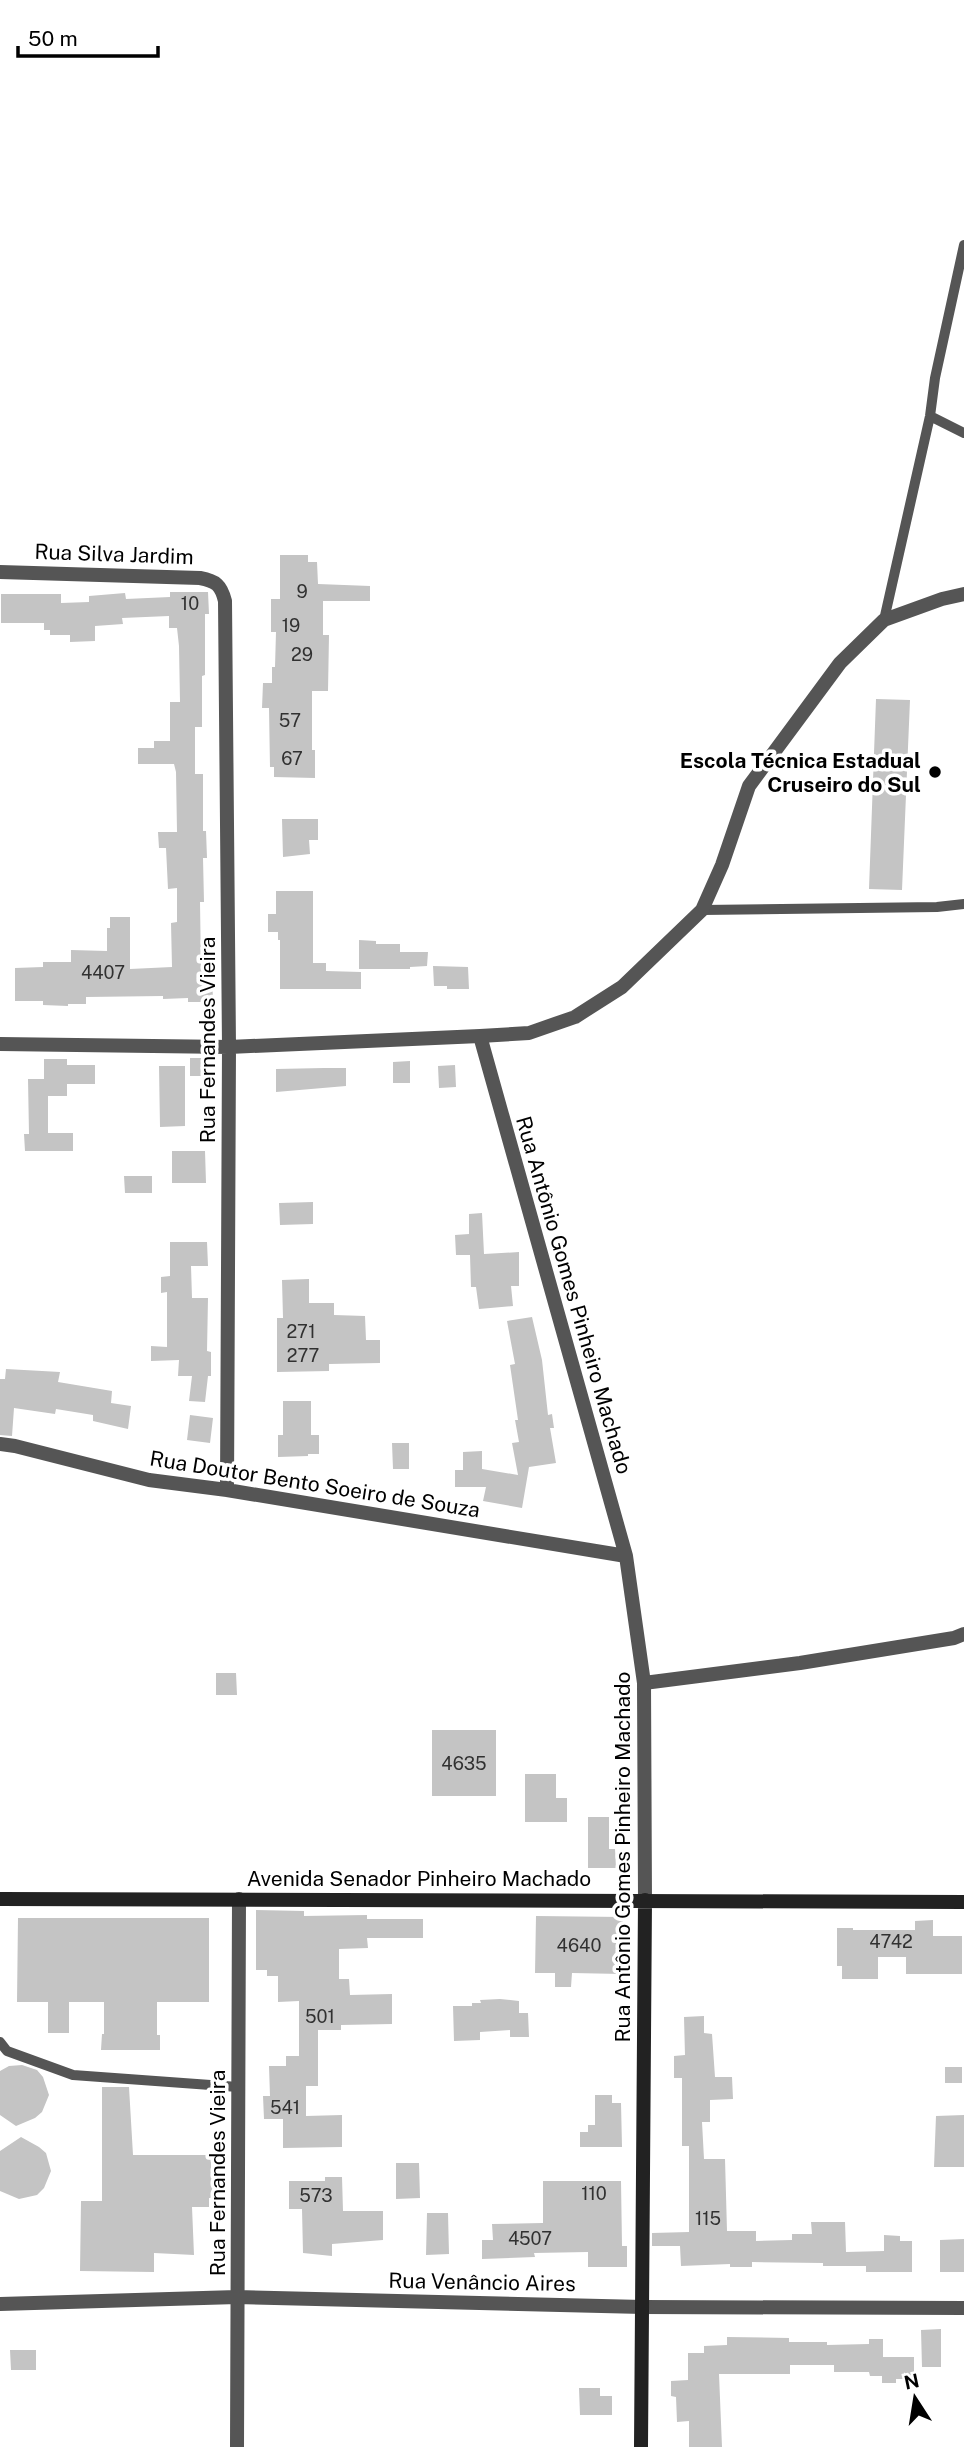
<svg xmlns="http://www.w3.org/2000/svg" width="964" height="2447" font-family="'Public Sans',sans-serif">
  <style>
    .building { fill: #c4c4c4 }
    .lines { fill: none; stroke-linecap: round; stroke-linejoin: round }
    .lane { stroke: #555; stroke-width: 10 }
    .street { stroke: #555; stroke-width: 14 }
    .secondary { stroke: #222; stroke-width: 14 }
    .poi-dot { fill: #000; stroke: #fff; stroke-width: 2.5 }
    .labels { text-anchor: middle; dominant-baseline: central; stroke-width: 7; stroke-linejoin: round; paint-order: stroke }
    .number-label { font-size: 18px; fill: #313131 }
    .street-label { font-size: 21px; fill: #000; stroke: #fff }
    .poi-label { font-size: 21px; font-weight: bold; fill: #000; stroke: #fff; text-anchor: end }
  </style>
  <rect width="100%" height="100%" fill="#fff"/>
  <path class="building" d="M280 555H308V562H317L318 584 370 586V601H323V635H329L328 691H312V750H315V778L274 777V767H270L269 708H262L263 683H272V667H275L276 632H271V599H280Z
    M170 592H208L209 614H205V675L202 676V727H195V774H203V831H206L207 858H203L204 902H200L201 970H212L213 1002H188V998L163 999V996L86 997V1004H68V1006L43 1005V1001H15V968L43 967V962H71V950L107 951V928H110V917H130V969L172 967 171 923 177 922V888L168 889 166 848H159L158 832H177L176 772 174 764H138V748H154V741H170V702H180L179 646 177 628H169V616L122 618 123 624 95 626V641L70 642V635H50V630H44V623H1V594H61V603L89 602V596L125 593 126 599 170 597Z
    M876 699 910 700 902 890 869 889Z
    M282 819H318V840H309L310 854 283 857Z
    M276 891H313V963H326V971L361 972V989H280V940H278V932H268V914H276Z
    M359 940 376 941V944H400V952H428L427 966 410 967V969H359Z
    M433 966 468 967 469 989H447V986H434Z
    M190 1058H211V1076H190Z
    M44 1059H67V1065H95V1084H67V1096H48V1133H73V1151H25L24 1134H29L28 1079H44Z
    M410 1061V1083H393V1062Z
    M455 1065 456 1087 439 1088 438 1066Z
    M159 1066H185V1126L160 1127Z
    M324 1068H346V1086L276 1092V1069Z
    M172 1151H205L206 1183H172Z
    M124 1176H152V1193H125Z
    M313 1202V1224L280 1225 279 1203Z
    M482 1213 484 1254 519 1252V1286H511L513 1306 479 1309 476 1287H471L470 1255H456L455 1235 469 1234V1214Z
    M170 1242H207L208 1266H191L192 1298H208L207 1351 211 1352V1376H208L205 1402 189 1401 192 1376H178L179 1360 151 1361V1346L167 1347V1292L161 1293V1277L170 1276Z
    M309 1279V1303H334V1315L365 1316 366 1340H380V1363L329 1364V1371L277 1372V1318H283L282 1280Z
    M532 1317 542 1360 548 1415 552 1414 554 1428H550L556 1463 529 1467 522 1508 483 1501 486 1487H455V1470H463V1452L482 1451V1469L518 1475 512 1443 519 1442 515 1420H518L510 1365 515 1364 507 1321Z
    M6 1369 60 1372 58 1382 112 1391 111 1403 131 1406 128 1429 93 1421V1415L56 1409 55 1414 14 1408 12 1436 0 1435V1379H5Z
    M283 1401H311V1435H319V1454H308V1456L278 1457V1435H283Z
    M190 1415 213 1418 210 1443 187 1440Z
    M392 1443H409V1469H393Z
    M216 1673H236L237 1695H216Z
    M432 1730H496V1796H432Z
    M525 1774H556V1798H567V1822H525Z
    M588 1817H609V1849H615L616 1868H588Z
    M256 1910 304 1911V1916L367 1915V1919H423V1938H367L368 1948 339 1949V1979H349L350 1995 392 1994V2024L341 2025V2030H318V2086H306V2116L342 2115V2147L283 2148V2119H264L263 2096H270L269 2066H286V2056H299V2001L278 2002V1976H267V1970H256Z
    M536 1916 623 1917 622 1974 572 1973 571 1987H555V1973H535Z
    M18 1918H209V2002H157V2035H160V2050H101L102 2034H104V2002H69V2033H48V2002H17Z
    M933 1920V1936H962V1974H906V1957H878V1979H842V1966H837V1928H853V1930H915V1921Z
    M500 1999 519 2001V2013H528L529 2037H510V2030L480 2032V2040L454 2041 453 2006H472V2003H481L480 2000Z
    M704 2016V2033L712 2034 715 2077H732L733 2099 710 2100V2122H702L704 2159H725L727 2231H756V2241L792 2240V2234H812L811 2222H845L846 2252 884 2251V2235L900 2236V2241H912V2272H866V2266H823V2263L752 2262V2267H730V2264L681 2266 680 2246H652V2233L689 2232V2146H682V2078H674V2056L685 2055 684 2017Z
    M22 2065 37 2070 43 2077 49 2095 42 2112 35 2118 16 2126 0 2115V2071L9 2066Z
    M945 2067H962V2083H945Z
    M102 2087H129L133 2155H211V2171H216V2198H209V2207H192L194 2255 154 2253V2272L80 2271 81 2201H102Z
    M595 2095H612V2103H621L622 2147H580V2132H588V2125H595Z
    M964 2115V2167H934L936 2116Z
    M21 2137 39 2147 46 2153 51 2171 44 2188 37 2195 19 2199 0 2191V2151Z
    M396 2163H419L420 2198 396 2199Z
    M325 2177H342L343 2211H383V2240L332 2244V2256L303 2253 302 2209H289V2181H325Z
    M543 2181H621L622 2246H627V2267H588V2252L534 2253 535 2257 482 2259V2240H493L492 2224 543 2223Z
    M427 2213H448L449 2254 426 2255Z
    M964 2239V2272H940V2240Z
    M941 2329V2367H922L921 2330Z
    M727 2337 789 2338V2342H827V2345L869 2344V2339H883V2357H914V2379H896V2383H882V2376H870L869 2372H834V2365H790V2374H719L722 2447H689V2421L677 2422 676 2397 671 2396V2381L688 2380V2353H704V2346L727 2345Z
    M10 2350H36V2370H11Z
    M579 2388H600V2396H612V2415H580Z"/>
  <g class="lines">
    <path class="lane" d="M930 416 964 433
      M884 620 930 416 935 378 964 245
      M702 910 937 907 964 904
      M0 2042 7 2051 73 2075 238 2087"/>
    <path class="street" d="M0 572 200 578C216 581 221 585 225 601L229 1047 227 1490
      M480 1036 626 1556 644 1683 645 1900
      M0 1044 229 1047 480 1036 529 1033 575 1017 622 987 702 910 722 865 749 786 840 663 884 620 942 599 964 594
      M0 1444 15 1446 149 1480 227 1490 626 1556
      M644 1683 800 1663 954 1638 964 1634
      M0 2304 237 2297 643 2307 964 2308
      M237 2447 239 1899"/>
    <path class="secondary" d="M0 1899 964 1902
      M641 2447 645 1900"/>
  </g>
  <circle class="poi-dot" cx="935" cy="772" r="7"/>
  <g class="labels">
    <g class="number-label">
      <text x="302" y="591">9</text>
      <text x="190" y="603">10</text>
      <text x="291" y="625">19</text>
      <text x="302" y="654">29</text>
      <text x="290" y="720">57</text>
      <text x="292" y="758">67</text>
      <text x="103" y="972">4407</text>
      <text x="301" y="1331">271</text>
      <text x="303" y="1355">277</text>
      <text x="464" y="1763">4635</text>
      <text x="891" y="1941">4742</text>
      <text x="579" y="1945">4640</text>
      <text x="320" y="2016">501</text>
      <text x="285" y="2107">541</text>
      <text x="594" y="2193">110</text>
      <text x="316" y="2195">573</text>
      <text x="708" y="2218">115</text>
      <text x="530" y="2238">4507</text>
    </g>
    <g class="street-label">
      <text transform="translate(114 554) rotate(2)">Rua Silva Jardim</text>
      <text transform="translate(207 1040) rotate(-90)">Rua Fernandes Vieira</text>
      <text transform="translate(574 1295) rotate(74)">Rua Antônio Gomes Pinheiro Machado</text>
      <text transform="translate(315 1484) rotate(9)">Rua Doutor Bento Soeiro de Souza</text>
      <text transform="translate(622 1857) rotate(-90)">Rua Antônio Gomes Pinheiro Machado</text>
      <text x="419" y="1878">Avenida Senador Pinheiro Machado</text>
      <text transform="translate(217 2173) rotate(-90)">Rua Fernandes Vieira</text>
      <text transform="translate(482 2282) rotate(1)">Rua Venâncio Aires</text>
    </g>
    <g class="poi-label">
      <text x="921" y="760">Escola Técnica Estadual<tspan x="921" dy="24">Cruseiro do Sul</tspan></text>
    </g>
  </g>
  <g transform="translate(915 2398) rotate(348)" stroke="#ffffff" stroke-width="5" paint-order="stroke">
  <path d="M0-5L12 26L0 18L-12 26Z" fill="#000000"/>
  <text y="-10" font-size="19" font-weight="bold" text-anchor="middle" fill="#000000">N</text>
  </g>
  <path d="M18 46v10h140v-10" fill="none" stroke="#000000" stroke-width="3.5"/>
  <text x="28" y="46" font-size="21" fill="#000000" stroke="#ffffff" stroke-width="5" paint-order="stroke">50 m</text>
</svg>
